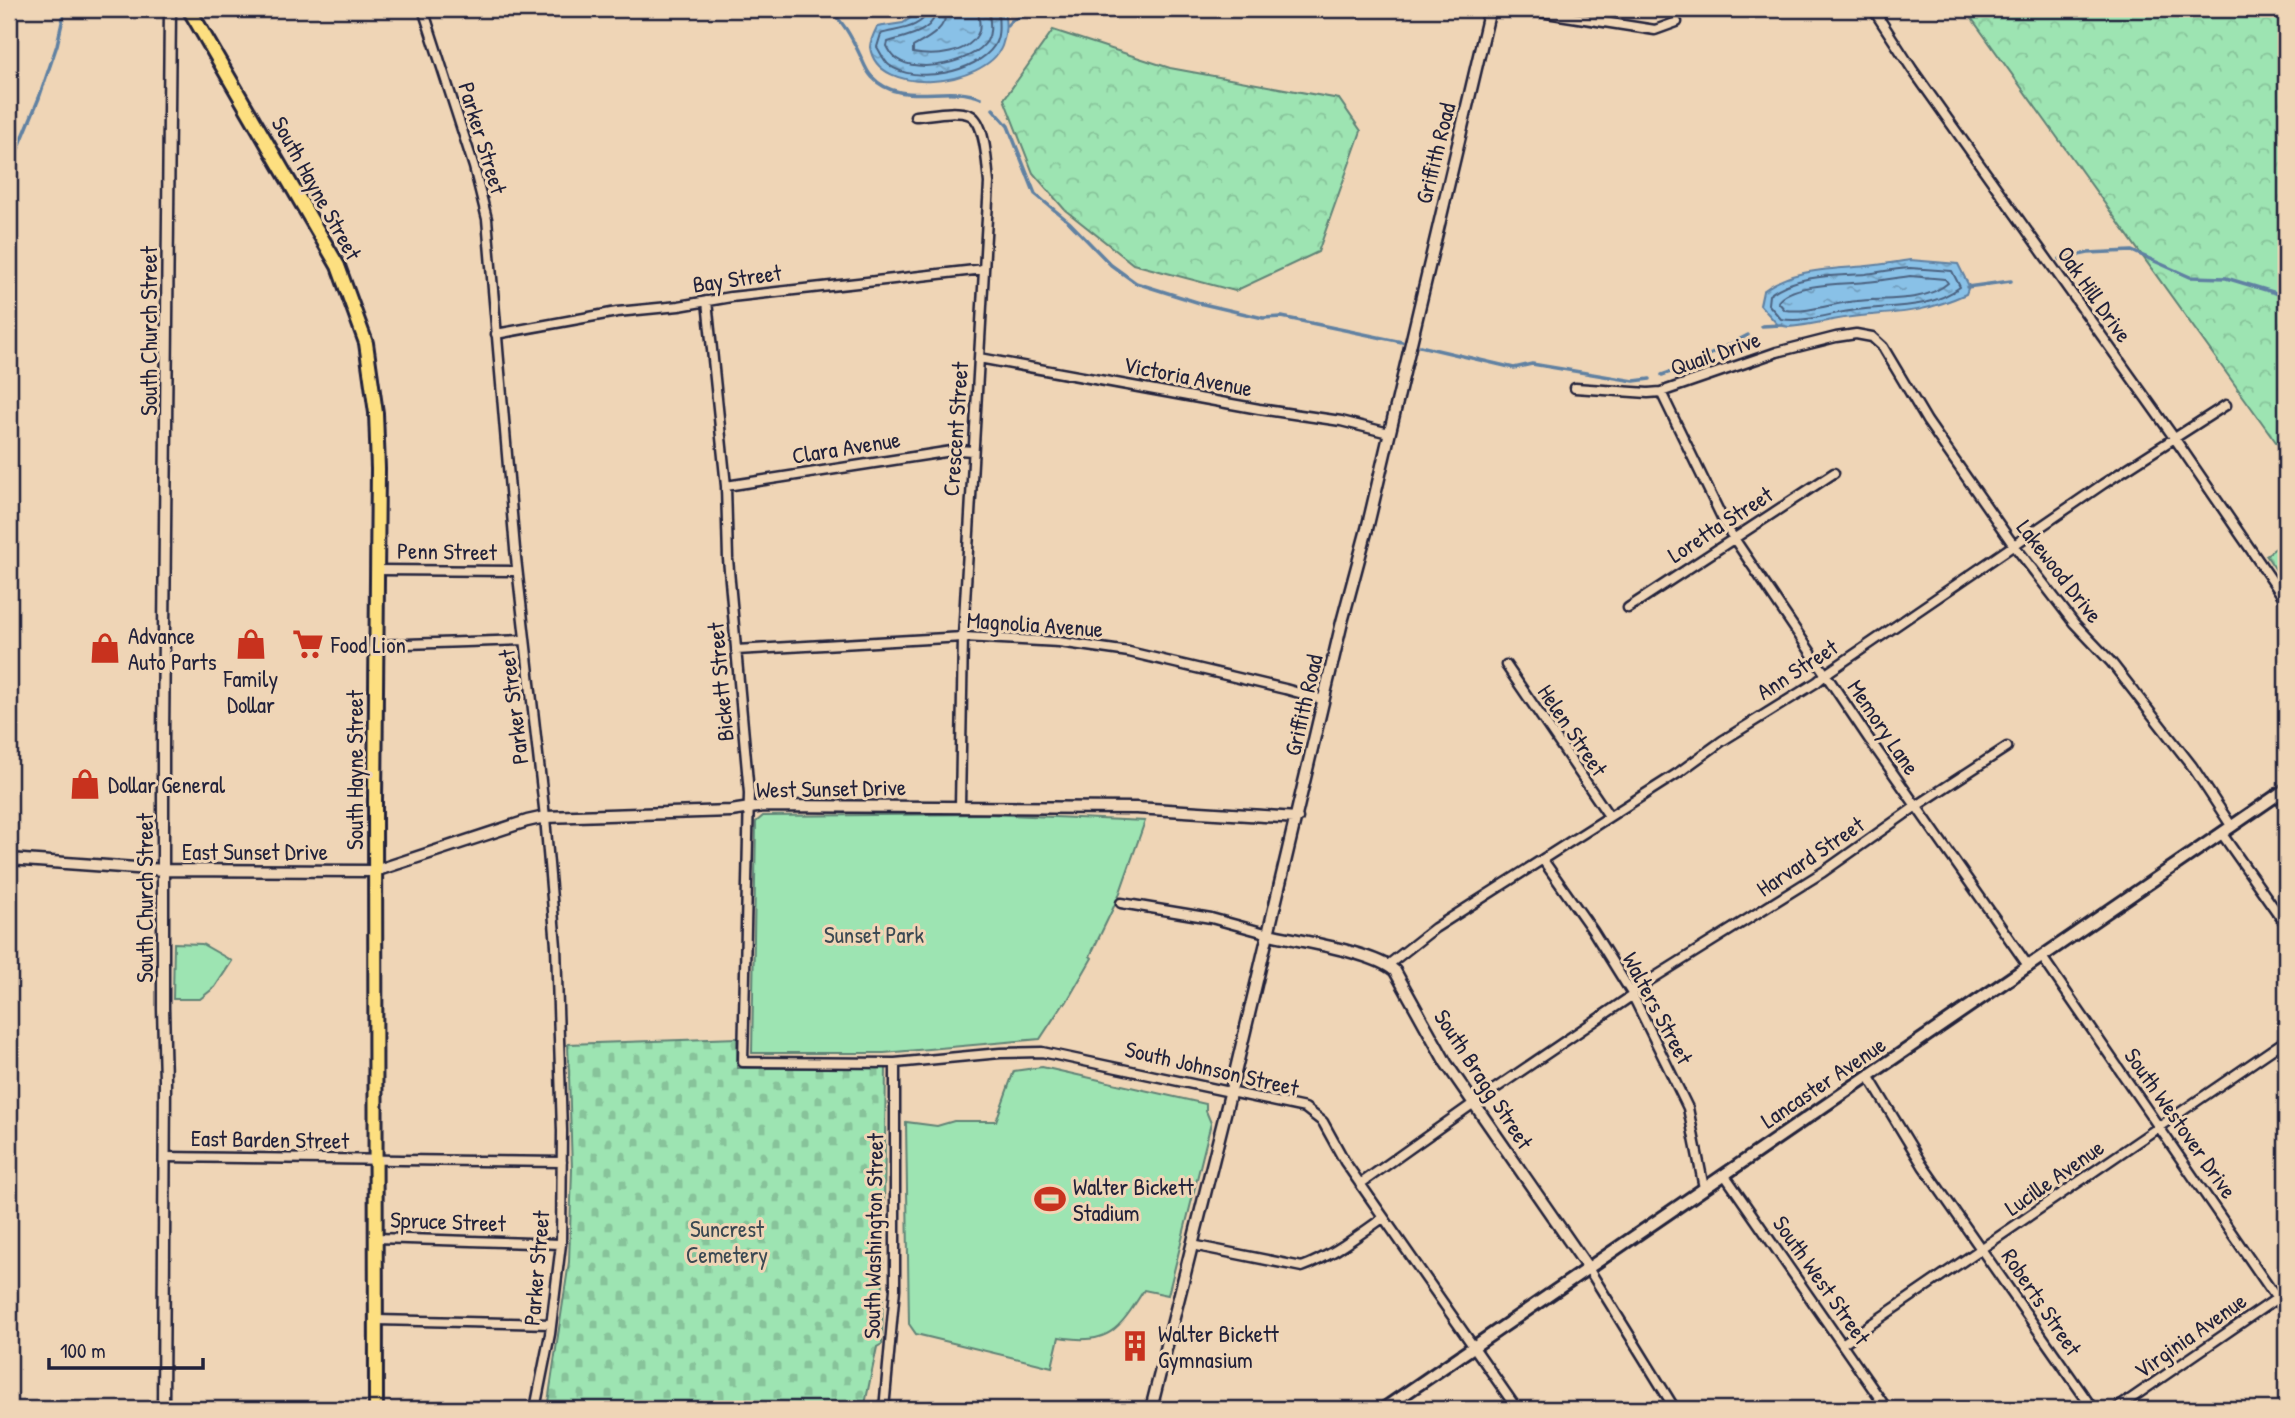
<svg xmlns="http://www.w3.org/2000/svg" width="2295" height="1418" font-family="'Patrick Hand',sans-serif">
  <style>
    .forest { fill: url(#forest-crowns); stroke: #608376; stroke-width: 2 }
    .cemetery { fill: url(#cemetery-stones); stroke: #608376; stroke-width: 2 }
    .park { fill: #9de4b2; stroke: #608376; stroke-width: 2 }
    .water { fill: url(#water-ripples); stroke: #6081a2; stroke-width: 2 }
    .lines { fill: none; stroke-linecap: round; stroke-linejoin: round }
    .shore { stroke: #4b6280; stroke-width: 2 }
    .stream { stroke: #6081a2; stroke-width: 3.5 }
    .minor-casing { stroke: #22223b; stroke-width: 13 }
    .tertiary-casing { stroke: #22223b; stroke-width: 15 }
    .secondary-casing { stroke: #22223b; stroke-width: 16 }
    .primary-casing { stroke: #22223b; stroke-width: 18 }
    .minor { stroke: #efd5b6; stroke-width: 8 }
    .tertiary { stroke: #efd5b6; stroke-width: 10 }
    .secondary { stroke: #efd5b6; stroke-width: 10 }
    .primary { stroke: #fddf80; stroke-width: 12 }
    .labels { text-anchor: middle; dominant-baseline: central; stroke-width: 6; stroke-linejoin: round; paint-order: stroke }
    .street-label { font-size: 23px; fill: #22223b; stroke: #efd5b6 }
    .poi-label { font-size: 23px; fill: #22223b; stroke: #efd5b6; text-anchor: start }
    .park-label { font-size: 23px; fill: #3b4953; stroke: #efd5b6 }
  </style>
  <defs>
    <pattern id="forest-crowns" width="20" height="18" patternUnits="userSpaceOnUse" patternTransform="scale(1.75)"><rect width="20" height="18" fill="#9de4b2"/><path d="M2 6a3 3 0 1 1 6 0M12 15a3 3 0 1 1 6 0" fill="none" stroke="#87c39a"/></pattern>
    <pattern id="cemetery-stones" width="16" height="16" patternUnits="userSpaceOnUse" patternTransform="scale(1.75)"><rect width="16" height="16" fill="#9de4b2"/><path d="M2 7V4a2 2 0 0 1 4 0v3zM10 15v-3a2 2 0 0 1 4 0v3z" fill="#87c39a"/></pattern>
    <pattern id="water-ripples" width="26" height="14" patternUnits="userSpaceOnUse" patternTransform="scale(1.75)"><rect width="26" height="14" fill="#89c1e7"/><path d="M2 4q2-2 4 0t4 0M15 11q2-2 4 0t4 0" fill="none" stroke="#709cbc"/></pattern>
  </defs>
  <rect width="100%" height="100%" fill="#efd5b6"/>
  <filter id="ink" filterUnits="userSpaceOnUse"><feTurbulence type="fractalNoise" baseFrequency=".0143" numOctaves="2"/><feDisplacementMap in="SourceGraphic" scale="14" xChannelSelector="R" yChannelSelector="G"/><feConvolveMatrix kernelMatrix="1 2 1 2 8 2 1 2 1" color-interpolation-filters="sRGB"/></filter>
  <g filter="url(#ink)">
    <path class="forest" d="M1965 9H2286V456Z
      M1053 30 1170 68 1339 99 1361 131 1318 252 1235 291 1133 264 1065 210 1033 173 1004 99Z
      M2286 541V585L2266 555Z"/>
    <path class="cemetery" d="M737 1038V1068H886L882 1344 877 1347 864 1409H547L569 1262 572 1169 568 1044Z"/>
    <path class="park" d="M987 814 1145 821 1118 898 1090 956 1092 958 1066 1003 1063 1004 1040 1039 884 1053H752L756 822 763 816Z
      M174 943 202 944 232 961 215 987 200 999H173Z
      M1042 1067 1206 1104V1111L1211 1123 1168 1295 1144 1290C1118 1331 1109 1345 1059 1337L1052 1367 916 1334 909 1324 906 1122 937 1126 954 1121H996L1014 1071Z"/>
    <path class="water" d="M952 9H1004C1006 22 1007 33 1002 46 986 86 877 99 870 47 870 41 874 33 877 27L903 23 921 11Z
      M1910 260 1958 264 1969 286 1966 294C1923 313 1904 312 1860 316 1836 318 1813 325 1789 327L1778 325 1760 305 1763 291C1793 268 1830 270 1867 266 1881 265 1895 262 1910 260Z"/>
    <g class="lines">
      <path class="shore" d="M928 9C924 29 897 29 881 34L877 47C881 53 884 61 889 65 915 85 977 72 994 46 1001 35 998 21 998 9
        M936 9C935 33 906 36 888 42L887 46C890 51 892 56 897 59 918 74 973 63 987 41 993 31 989 19 989 9
        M947 9C946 30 929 38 913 47V53C933 57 970 55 979 31 981 24 978 16 978 9
        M1910 268 1952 271 1960 287C1930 310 1892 305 1856 310 1832 313 1806 323 1781 319L1768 304 1769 295C1796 274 1834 276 1866 274 1880 272 1895 269 1910 268Z
        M1910 276 1945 279 1948 283C1925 303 1885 298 1857 301 1833 303 1810 313 1785 310L1778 302C1790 283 1845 284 1866 282 1881 281 1895 278 1910 276Z"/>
      <path class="stream" d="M828 9C843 21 851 36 859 53 863 61 866 71 872 77 900 108 947 83 981 98
        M1007 26 1011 21 1038 9
        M993 109 1008 126 1035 194 1069 222 1111 265 1136 283 1203 304 1263 318 1282 317 1402 342
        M9 171 39 98 57 45 65 9
        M2060 259 2088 253 2132 251 2190 277 2226 278 2286 296
        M1967 287 2011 281
        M1762 326 1781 325
        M1420 346 1514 368 1532 364 1634 381 1650 379
        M1696 362 1748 335
        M1662 375 1684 367"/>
      <defs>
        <path id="minor" d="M423 9 474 167 487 219 515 549 545 817 556 946 562 1131 561 1244 550 1334 535 1409
          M1521 9 1655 30 1677 22
          M1873 9 1912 69 2175 439 2286 601
          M915 116C931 115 954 109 970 115 986 122 987 167 989 183L963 637 960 806
          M707 301 726 486 728 559 749 793 743 1062 895 1063 1000 1053 1042 1052 1305 1108 1323 1122 1345 1162 1517 1409
          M496 334 617 312 679 306 731 297 984 269
          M979 358 1259 409 1341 421 1389 433
          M1575 388 1648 393 1661 392 1777 352 1836 337 1856 334 1872 337 1883 347 1927 421 2010 540 2074 623 2111 662 2192 766 2232 827
          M1661 392 1727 528 1869 739 2029 967
          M726 486 958 450 973 451
          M377 570 517 571
          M1628 608 1834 473
          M376 645 525 640
          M736 650 963 637 1059 642 1129 652 1285 689 1324 700
          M1506 665 1609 816
          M2222 834 2286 925
          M1543 860 1593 931 1631 992 1666 1063 1688 1108 1704 1188
          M1121 903 1211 918 1269 934
          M2042 957 2286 1312
          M1388 965 1435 928 1678 773 1722 741 1817 682 1830 671 2103 484 2226 405
          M1631 992 1823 872 1915 807 2007 747
          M1869 1077 1923 1166 2093 1409
          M164 1157 562 1162
          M1724 1174 1887 1409
          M1360 1184 1474 1103 1633 995
          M376 1238 561 1244
          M1192 1245 1302 1267C1332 1256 1357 1236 1383 1218
          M1588 1268 1675 1409
          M377 1320 551 1324
          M1842 1344 2286 1040
          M884 1409 895 1289V1063
          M2116 1409 2286 1292"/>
        <path id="tertiary" d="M9 859 164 870 375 871 527 821 545 817 731 811 763 806 1136 808 1297 818
          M1269 934C1299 941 1374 952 1395 971L1446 1063 1588 1268
          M163 1409 165 1080 163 1008V737L170 9
          M1151 1409 1231 1090 1342 622 1367 529 1490 9"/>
        <path id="secondary" d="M1383 1409 2286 789"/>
        <path id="primary" d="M189 9 338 266 366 343 376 413 378 469 375 802 376 1409"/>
      </defs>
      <use href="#minor" class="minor-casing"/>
      <use href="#tertiary" class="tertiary-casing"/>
      <use href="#secondary" class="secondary-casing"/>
      <use href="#primary" class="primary-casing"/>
      <use href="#minor" class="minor"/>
      <use href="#tertiary" class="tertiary"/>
      <use href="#secondary" class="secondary"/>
      <use href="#primary" class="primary"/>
    </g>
  </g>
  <defs>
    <symbol id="shop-bare" viewBox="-9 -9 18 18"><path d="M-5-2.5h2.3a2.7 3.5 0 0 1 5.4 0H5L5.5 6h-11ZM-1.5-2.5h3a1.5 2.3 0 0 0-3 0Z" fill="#c8321e" stroke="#efd5b6" stroke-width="2.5" paint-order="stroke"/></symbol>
    <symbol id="supermarket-bare" viewBox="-9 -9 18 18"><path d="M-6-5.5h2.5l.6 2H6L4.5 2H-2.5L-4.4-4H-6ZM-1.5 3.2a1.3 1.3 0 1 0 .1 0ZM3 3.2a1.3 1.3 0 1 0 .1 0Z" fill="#c8321e" stroke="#efd5b6" stroke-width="2.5" paint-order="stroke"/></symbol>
    <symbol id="stadium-bare" viewBox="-9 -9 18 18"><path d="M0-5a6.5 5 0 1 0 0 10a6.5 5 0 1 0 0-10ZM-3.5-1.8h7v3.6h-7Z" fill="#c8321e" stroke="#efd5b6" stroke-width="2.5" paint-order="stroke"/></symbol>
    <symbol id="building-bare" viewBox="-9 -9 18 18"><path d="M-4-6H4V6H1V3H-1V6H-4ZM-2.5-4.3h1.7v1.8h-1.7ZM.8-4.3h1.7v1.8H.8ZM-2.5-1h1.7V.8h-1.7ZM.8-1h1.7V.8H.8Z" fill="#c8321e" stroke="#efd5b6" stroke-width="2.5" paint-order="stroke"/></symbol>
  </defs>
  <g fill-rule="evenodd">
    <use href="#shop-bare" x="229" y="622" width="44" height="44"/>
    <use href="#supermarket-bare" x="286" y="622" width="44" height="44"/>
    <use href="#shop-bare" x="83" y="626" width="44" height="44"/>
    <use href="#shop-bare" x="63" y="762" width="44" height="44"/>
    <use href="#stadium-bare" x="1028" y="1177" width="44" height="44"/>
    <use href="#building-bare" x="1113" y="1324" width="44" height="44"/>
  </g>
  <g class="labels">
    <g class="street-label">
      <text transform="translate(483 138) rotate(73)">Parker Street</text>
      <text transform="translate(1435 153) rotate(-76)">Griffith Road</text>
      <text transform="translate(317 188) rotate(61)">South Hayne Street</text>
      <text transform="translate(737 278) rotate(-8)">Bay Street</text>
      <text transform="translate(2095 294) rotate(55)">Oak Hill Drive</text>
      <text transform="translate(148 331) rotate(-90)">South Church Street</text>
      <text transform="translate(1715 353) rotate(-19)">Quail Drive</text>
      <text transform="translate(1188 376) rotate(11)">Victoria Avenue</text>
      <text transform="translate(955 429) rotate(-86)">Crescent Street</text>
      <text transform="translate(846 447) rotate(-9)">Clara Avenue</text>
      <text transform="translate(1720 524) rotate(-33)">Loretta Street</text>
      <text transform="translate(447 551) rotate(1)">Penn Street</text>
      <text transform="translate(2060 571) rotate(52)">Lakewood Drive</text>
      <text transform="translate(1035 624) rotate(4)">Magnolia Avenue</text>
      <text transform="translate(1797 669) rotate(-33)">Ann Street</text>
      <text transform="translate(720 682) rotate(-95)">Bickett Street</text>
      <text transform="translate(1303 705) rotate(-77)">Griffith Road</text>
      <text transform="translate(513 707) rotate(-97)">Parker Street</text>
      <text transform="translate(1884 727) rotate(56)">Memory Lane</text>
      <text transform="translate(1573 730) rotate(56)">Helen Street</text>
      <text transform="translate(354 770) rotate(-90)">South Hayne Street</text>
      <text transform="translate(831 788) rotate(-1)">West Sunset Drive</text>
      <text x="255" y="851">East Sunset Drive</text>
      <text transform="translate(1810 856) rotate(-34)">Harvard Street</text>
      <text transform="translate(144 898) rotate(-90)">South Church Street</text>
      <text transform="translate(1658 1008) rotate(62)">Walters Street</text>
      <text transform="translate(1212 1068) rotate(13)">South Johnson Street</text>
      <text transform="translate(1484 1079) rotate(57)">South Bragg Street</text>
      <text transform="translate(1823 1082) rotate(-34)">Lancaster Avenue</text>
      <text transform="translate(2181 1123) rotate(55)">South Westover Drive</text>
      <text transform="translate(270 1139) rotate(1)">East Barden Street</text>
      <text transform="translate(2054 1177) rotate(-35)">Lucille Avenue</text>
      <text transform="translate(448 1221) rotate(2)">Spruce Street</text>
      <text transform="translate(873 1236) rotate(-89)">South Washington Street</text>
      <text transform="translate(536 1268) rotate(-85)">Parker Street</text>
      <text transform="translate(1822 1280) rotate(55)">South West Street</text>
      <text transform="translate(2042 1302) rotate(56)">Roberts Street</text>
      <text transform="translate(2190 1335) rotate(-35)">Virginia Avenue</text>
    </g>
    <g class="poi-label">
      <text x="128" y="635">Advance<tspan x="128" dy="26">Auto Parts</tspan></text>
      <text x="331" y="644">Food Lion</text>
      <text x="251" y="678" text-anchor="middle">Family<tspan x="251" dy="26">Dollar</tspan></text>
      <text x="108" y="784">Dollar General</text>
      <text x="1073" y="1186">Walter Bickett<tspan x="1073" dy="26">Stadium</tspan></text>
      <text x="1158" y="1333">Walter Bickett<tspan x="1158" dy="26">Gymnasium</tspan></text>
    </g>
    <g class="park-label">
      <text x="874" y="934">Sunset Park</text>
      <text x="727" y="1228">Suncrest<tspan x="727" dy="26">Cemetery</tspan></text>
    </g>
  </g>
  <rect width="2295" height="1418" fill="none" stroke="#efd5b6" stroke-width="35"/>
  <rect x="18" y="18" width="2260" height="1383" fill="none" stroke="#22223b" stroke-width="2.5" filter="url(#ink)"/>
  <path d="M49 1358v10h154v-10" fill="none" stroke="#22223b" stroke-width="3.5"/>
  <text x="60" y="1358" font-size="21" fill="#22223b" stroke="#efd5b6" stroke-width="5" paint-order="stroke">100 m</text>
</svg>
